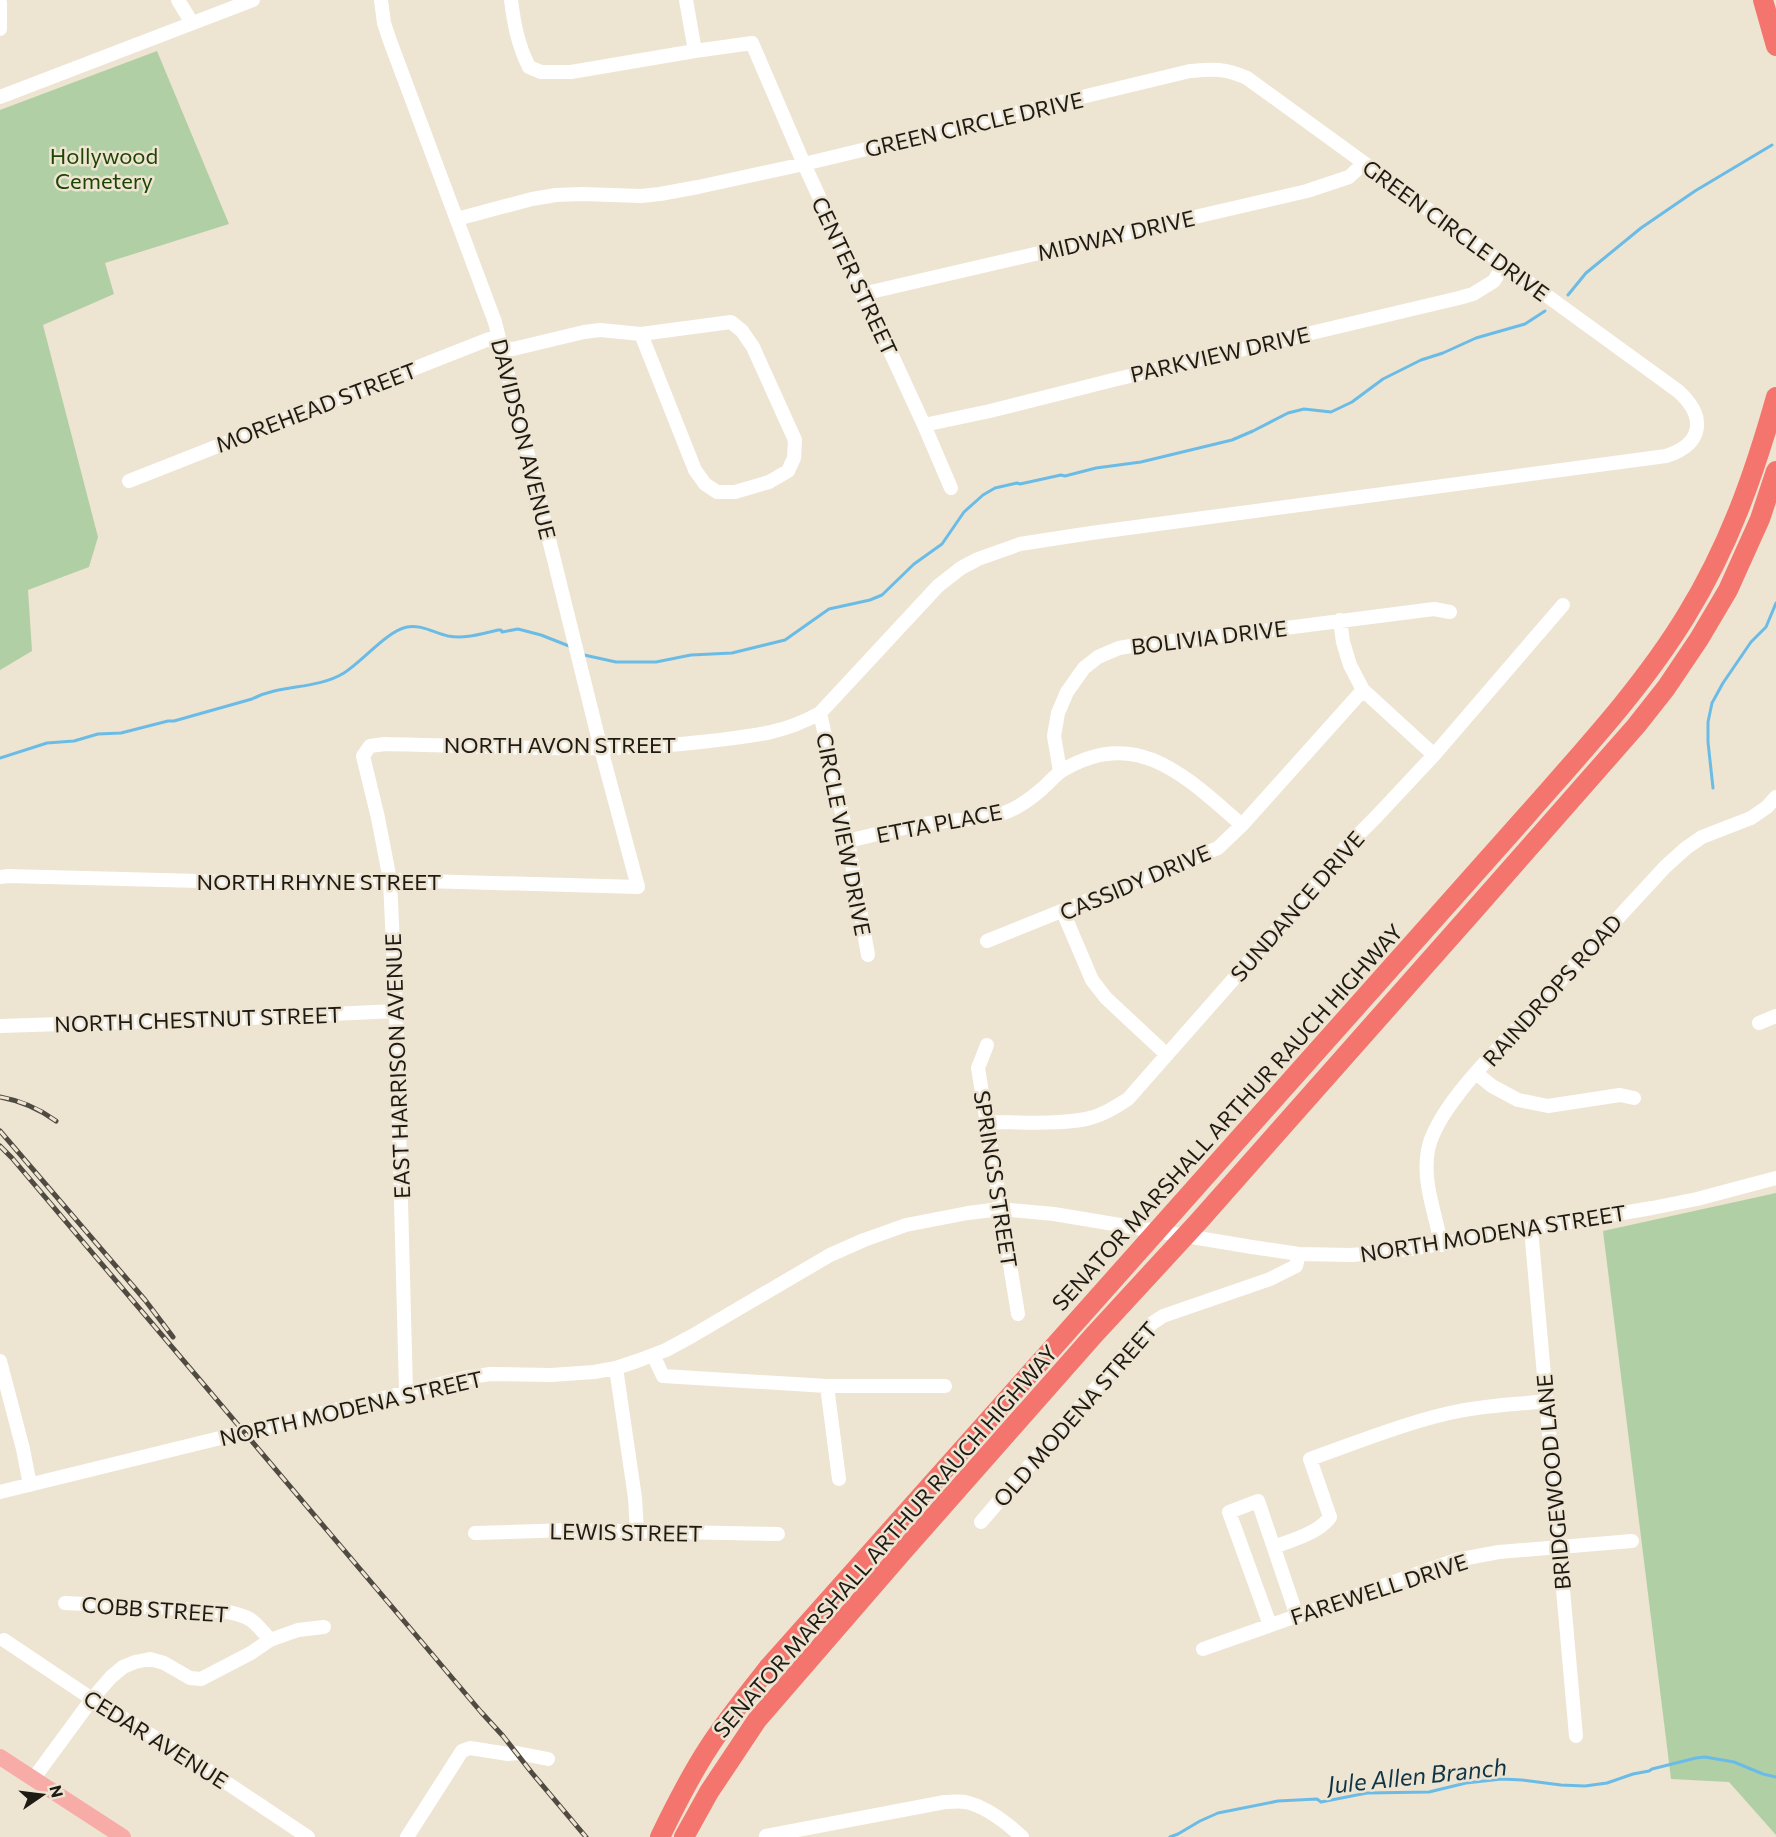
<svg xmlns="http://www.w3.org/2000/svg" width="1776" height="1837" font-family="Commissioner,sans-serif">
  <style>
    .green { fill: #b1cfa5 }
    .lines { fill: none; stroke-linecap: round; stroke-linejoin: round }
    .stream { stroke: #6abce7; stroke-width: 3 }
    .minor { stroke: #fff; stroke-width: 14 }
    .major { stroke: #f8aca8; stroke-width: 16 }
    .highway { stroke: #f4756e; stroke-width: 20 }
    .rail-casing { stroke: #504b42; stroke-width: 5 }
    .rail { stroke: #eee4d2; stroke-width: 3; stroke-dasharray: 9; stroke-linecap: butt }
    .labels { text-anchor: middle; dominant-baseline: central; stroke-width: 5; stroke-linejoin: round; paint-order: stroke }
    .street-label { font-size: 22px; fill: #1e1a14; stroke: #eee4d2 }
    .park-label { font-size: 22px; fill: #1c4500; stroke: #eee4d2 }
    .water-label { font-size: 24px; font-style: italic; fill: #0e3446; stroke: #eee4d2 }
  </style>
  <rect width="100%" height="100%" fill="#eee4d2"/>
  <path class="green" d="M157 51 229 224 105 263 114 294 43 325 98 537 89 567 28 590 32 651 0 670V110Z
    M1776 1193V1835L1729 1782 1671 1779 1603 1231Z"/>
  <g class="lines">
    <path class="stream" d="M1568 295 1586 273 1641 228 1695 191 1772 145
      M584 655 616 662H656L691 655 732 653 785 640 829 609 870 600 882 595 914 564 942 544 964 512 983 495 995 488 1017 483 1020 484 1061 475 1065 476 1096 468 1141 462 1232 440 1253 431 1288 413 1304 409 1331 412 1352 402 1383 379 1421 360 1443 353 1476 338 1525 324 1545 311
      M0 758 47 743 74 741 98 734 121 733 168 721H174L252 699C280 684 316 690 344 673 363 661 387 631 407 627 420 624 435 633 448 636 466 639 480 634 498 630H501L502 632 518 629 541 635 569 646
      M1713 788 1708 742V722L1712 703 1723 683 1751 642 1766 627 1776 603
      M1170 1837 1178 1834 1200 1821 1218 1813 1278 1801 1317 1799 1321 1802 1367 1793 1429 1792 1466 1783 1502 1779 1522 1780 1561 1785 1585 1786 1607 1783 1633 1774 1649 1771 1652 1769 1696 1758 1705 1757 1734 1762 1763 1774 1776 1777"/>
    <path class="minor" d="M178 0 192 23
      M511 0C514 24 518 45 529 67L541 72H571L695 51 752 43 804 164 924 425 951 488
      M686 0 695 51
      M0 3V29
      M0 97 253 0
      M862 294 1307 191 1349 177 1364 163
      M731 322 742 331 753 347 795 440 794 458 788 471 769 482 735 492H717L705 484 695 470 641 334Z
      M924 425 990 411 1113 380 1459 298 1473 294 1494 281 1504 264
      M129 481 489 339 502 348 513 349 584 332 600 330 641 334
      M1340 620 1343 642 1350 665 1363 690 1434 755
      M820 713 848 841 868 955
      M1060 771 1054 736 1058 713 1067 692 1084 668 1098 657 1119 648 1142 644 1246 633 1434 609 1450 612
      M848 841C877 834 907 826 937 822 962 819 986 820 1009 811 1022 805 1033 797 1043 788 1050 782 1056 774 1063 770 1138 725 1188 779 1242 825
      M0 877 8 876 238 882 390 880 638 887 601 749 495 322 390 41 384 23 381 0
      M1063 912 1092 980 1106 998 1167 1055
      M987 941 1218 848 1242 825 1363 690
      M1759 1023 1776 1016
      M0 1026 249 1018 396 1011
      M987 1045 978 1068 1018 1314
      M1476 1073 1492 1086 1518 1100 1548 1106 1620 1095 1634 1098
      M987 1122C1019 1122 1054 1125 1086 1119 1102 1116 1115 1107 1128 1099L1311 891 1345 848 1376 817 1434 755 1563 605
      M1531 1229 1576 1736
      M1441 1245C1436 1213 1422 1184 1428 1150 1436 1108 1499 1048 1528 1016 1573 966 1619 917 1665 867L1686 848 1702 837 1751 818 1767 807 1776 797
      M653 1355 663 1376 827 1386H945
      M0 1361 23 1449 30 1485
      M616 1368 635 1498 637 1531
      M827 1386 839 1479
      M406 1391 396 1011 390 880 378 818 363 756 370 746 385 744C493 746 602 754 710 741 751 736 783 734 820 713L938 586 961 568 978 559 1020 544 1091 533 1666 456C1704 444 1706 416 1678 391L1247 78C1224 68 1214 69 1190 71L804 164 698 187 660 194 641 196 582 194 556 195 532 199 457 219
      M0 1492 465 1378 490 1374 551 1375 594 1372 616 1368 637 1361 666 1350 692 1336 830 1255 864 1240 906 1225 968 1213 1000 1209 1054 1214 1252 1247 1299 1254 1352 1255 1411 1249 1652 1208 1697 1199 1776 1178
      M981 1522 1151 1324 1163 1316 1270 1279 1296 1266 1299 1254
      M475 1533 569 1530 778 1534
      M1274 1547C1292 1540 1319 1533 1330 1517L1310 1459C1353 1444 1396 1426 1441 1415 1475 1406 1511 1405 1546 1401
      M65 1603 223 1611C250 1616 253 1619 270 1640
      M1270 1625 1229 1512 1258 1501 1297 1616
      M4 1640 92 1699 200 1765 308 1837
      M1203 1649 1456 1560 1499 1552 1632 1541
      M34 1778 92 1699 111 1677 123 1667 135 1662 150 1659 164 1663 190 1678 201 1679 251 1653 270 1640 298 1630 324 1627
      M766 1836 945 1802C951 1802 959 1801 965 1802 985 1806 1008 1824 1022 1837
      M407 1837 462 1751 470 1748 508 1754 517 1753 548 1759"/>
    <path class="major" d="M0 1757 123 1837"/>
    <path class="highway" d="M1763 0 1776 46
      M660 1837C675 1806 690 1776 709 1747 727 1719 748 1694 768 1668L1527 815C1583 751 1642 688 1686 616 1729 546 1754 475 1776 397
      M684 1837 709 1792 757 1720 905 1549 1093 1336 1199 1221 1476 908 1636 726 1666 688 1699 639 1728 590 1760 519 1776 471"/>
    <defs>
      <path id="rail" d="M0 1097C22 1101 38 1108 56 1121
        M0 1131 145 1300 173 1337
        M0 1146 12 1158 481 1712 503 1736 532 1773 586 1837"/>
    </defs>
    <use href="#rail" class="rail-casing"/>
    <use href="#rail" class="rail"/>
  </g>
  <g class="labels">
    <g class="street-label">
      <text transform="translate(974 124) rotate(-13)">GREEN CIRCLE DRIVE</text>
      <text transform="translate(1456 230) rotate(36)">GREEN CIRCLE DRIVE</text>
      <text transform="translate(1116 235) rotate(-13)">MIDWAY DRIVE</text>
      <text transform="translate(855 276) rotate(65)">CENTER STREET</text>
      <text transform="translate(1220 354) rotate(-13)">PARKVIEW DRIVE</text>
      <text transform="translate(316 407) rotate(-21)">MOREHEAD STREET</text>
      <text transform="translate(524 439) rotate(76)">DAVIDSON AVENUE</text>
      <text transform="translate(1209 637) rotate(-7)">BOLIVIA DRIVE</text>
      <text x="560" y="744">NORTH AVON STREET</text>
      <text transform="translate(939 823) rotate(-11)">ETTA PLACE</text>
      <text transform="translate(844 834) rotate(79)">CIRCLE VIEW DRIVE</text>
      <text x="319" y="881">NORTH RHYNE STREET</text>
      <text transform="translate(1135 882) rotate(-23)">CASSIDY DRIVE</text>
      <text transform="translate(1297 906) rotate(-49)">SUNDANCE DRIVE</text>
      <text transform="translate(1552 990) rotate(-48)">RAINDROPS ROAD</text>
      <text transform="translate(198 1019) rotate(-2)">NORTH CHESTNUT STREET</text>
      <text transform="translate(397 1066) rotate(-92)">EAST HARRISON AVENUE</text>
      <text transform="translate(1227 1117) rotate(-48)">SENATOR MARSHALL ARTHUR RAUCH HIGHWAY</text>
      <text transform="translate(996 1179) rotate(81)">SPRINGS STREET</text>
      <text transform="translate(1493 1233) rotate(-9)">NORTH MODENA STREET</text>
      <text transform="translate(351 1408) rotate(-13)">NORTH MODENA STREET</text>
      <text transform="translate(1075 1414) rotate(-49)">OLD MODENA STREET</text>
      <text transform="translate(1553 1482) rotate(-95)">BRIDGEWOOD LANE</text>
      <text transform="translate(626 1532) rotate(1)">LEWIS STREET</text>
      <text transform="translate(885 1541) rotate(-49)">SENATOR MARSHALL ARTHUR RAUCH HIGHWAY</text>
      <text transform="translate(1379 1589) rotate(-18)">FAREWELL DRIVE</text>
      <text transform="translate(155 1609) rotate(4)">COBB STREET</text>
      <text transform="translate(156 1739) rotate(32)">CEDAR AVENUE</text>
    </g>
    <g class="park-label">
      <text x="104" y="155">Hollywood<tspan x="104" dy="25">Cemetery</tspan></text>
    </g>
    <g class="water-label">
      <text transform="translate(1417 1775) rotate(-6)">Jule Allen Branch</text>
    </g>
  </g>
  <g transform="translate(42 1795) rotate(76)" stroke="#eee4d2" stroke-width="4.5" paint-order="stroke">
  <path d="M0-4.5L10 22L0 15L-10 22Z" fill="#1e1a14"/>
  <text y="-9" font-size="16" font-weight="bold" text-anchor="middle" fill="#1e1a14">N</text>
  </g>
</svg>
